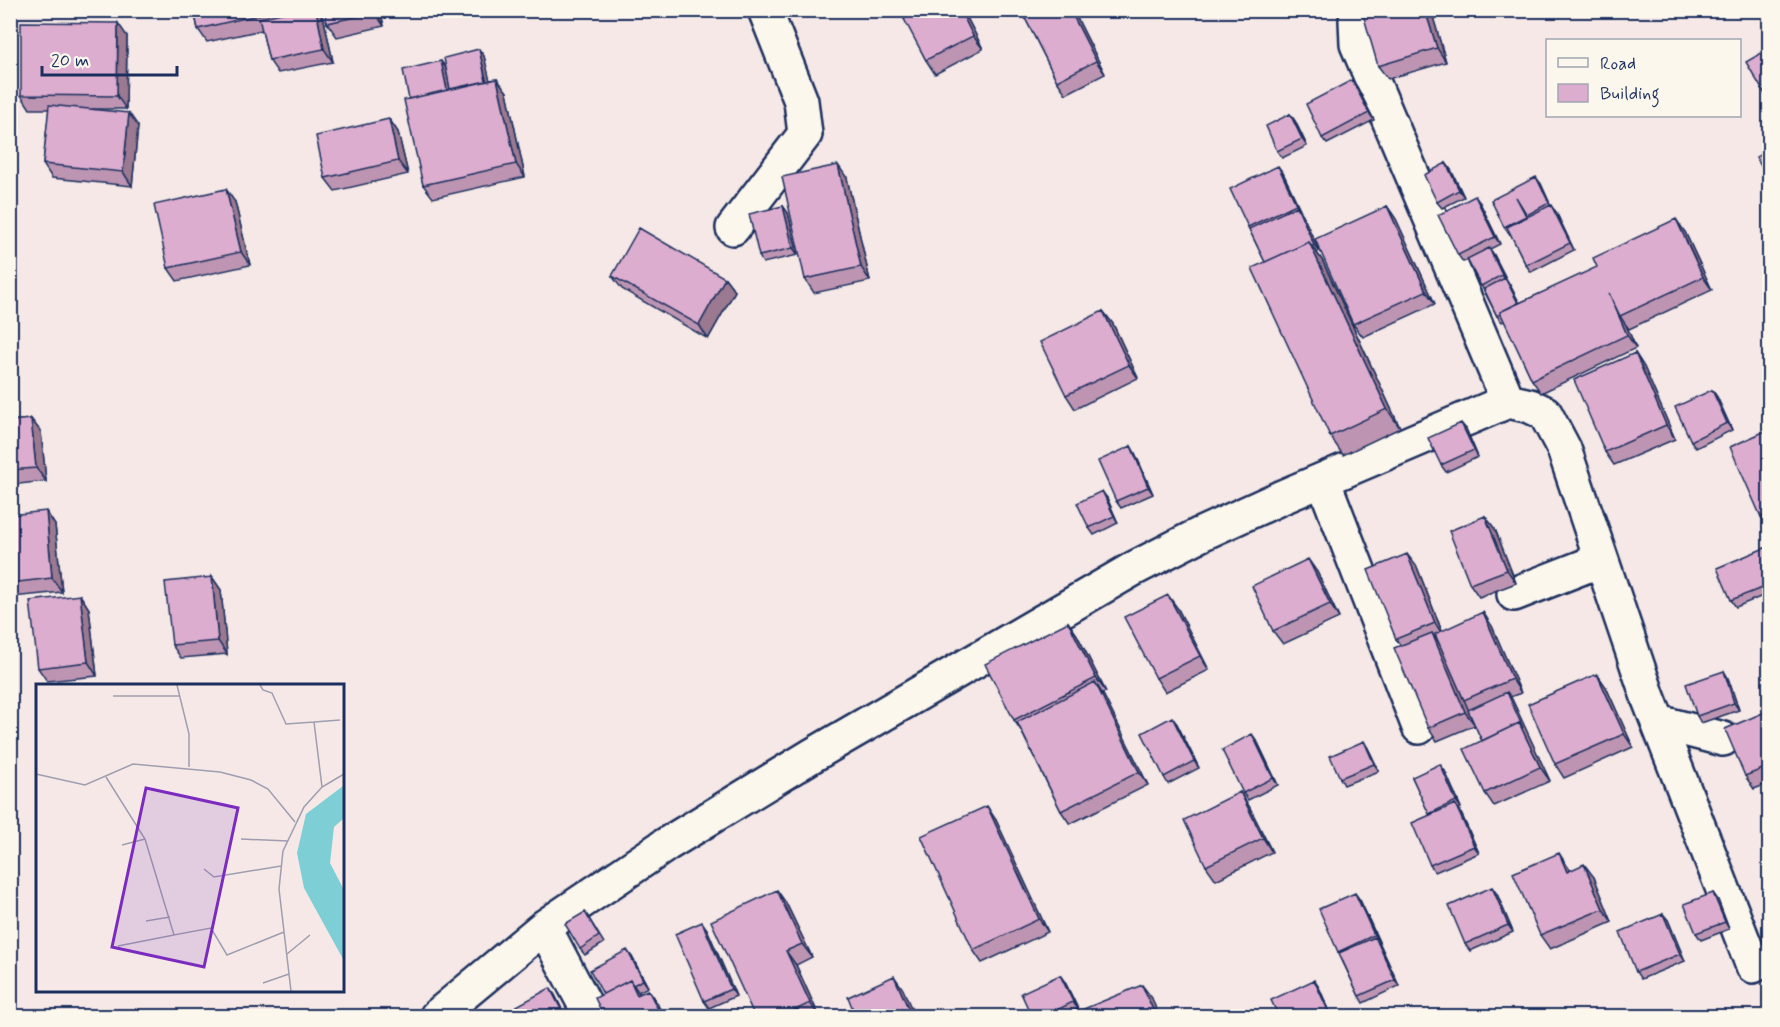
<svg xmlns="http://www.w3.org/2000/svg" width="1780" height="1027" font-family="Mynerve,sans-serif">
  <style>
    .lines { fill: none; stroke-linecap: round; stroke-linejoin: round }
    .minor-casing { stroke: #1b2f5e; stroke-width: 38 }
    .minor { stroke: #fbf7ec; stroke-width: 33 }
    .wall { fill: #bd95b2; stroke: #1b2f5e; stroke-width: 1.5 }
    .shaded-wall { fill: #9a7991; stroke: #1b2f5e; stroke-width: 1.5 }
    .building { fill: #dcadcf; stroke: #1b2f5e; stroke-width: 1.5 }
    .inset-road { fill: none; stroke: #9e9eb0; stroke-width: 1.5 }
    .view { fill: #7b2cbf; fill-opacity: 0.15; stroke: #7b2cbf; stroke-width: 3 }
    .inset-edge { fill: none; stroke: #1b2f5e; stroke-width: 3 }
  </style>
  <rect width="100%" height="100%" fill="#f5e8e6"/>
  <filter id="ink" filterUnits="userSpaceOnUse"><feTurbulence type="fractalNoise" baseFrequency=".0167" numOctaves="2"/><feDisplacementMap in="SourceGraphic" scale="12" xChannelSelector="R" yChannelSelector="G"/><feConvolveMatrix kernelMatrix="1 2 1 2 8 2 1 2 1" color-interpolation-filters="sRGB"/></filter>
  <g filter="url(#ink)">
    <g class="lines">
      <defs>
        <path id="minor" d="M733 228 805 134 801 101 765 10
          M1508 401 1530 406 1545 413 1564 449 1648 697 1753 966
          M1323 480 1419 727
          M1514 594 1601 560
          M1658 722 1723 739
          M544 927 591 1016
          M437 1016 544 927 667 844 813 755 1133 569 1201 534 1280 498 1508 401 1357 44 1356 20 1360 10"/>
      </defs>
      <use href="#minor" class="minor-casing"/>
      <use href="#minor" class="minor"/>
    </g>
    <path class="wall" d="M194 10H318L324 20 333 62 278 73 269 60 262 30 207 42 198 29Z
      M380 10 384 26 337 37 327 23Z
      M899 10H963L983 49 935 74 926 60 908 25Z
      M972 10H985L976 16Z
      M1021 10H1073L1105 74 1066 94 1057 81Z
      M1431 10 1446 62 1388 79 1378 66Z
      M1456 10H1472L1459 14Z
      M127 36 126 109H92L138 126 132 186 52 178 43 164 49 109H30L21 95Z
      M1770 48V102L1766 96Z
      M484 56 489 80 497 79 507 92 525 177 433 198 423 185 409 99 446 67Z
      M1352 80 1357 87 1374 120 1327 144 1322 138Z
      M1290 114 1295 121 1307 146 1282 158 1277 151Z
      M389 119 398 132 408 174 335 191 325 178Z
      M1446 163 1451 170 1464 197 1442 208 1437 202Z
      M1283 173 1319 251 1317 253 1322 260 1400 428 1343 455 1330 436 1265 262 1248 227Z
      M847 178 870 281 814 293 805 279Z
      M1541 184 1551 206 1556 212 1574 250 1531 272 1526 265 1510 233 1509 234 1504 227Z
      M235 202 250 265 177 281 168 268Z
      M1480 203 1500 244 1490 249 1494 255 1519 303 1685 232 1712 290 1629 329 1626 325 1636 348 1541 393 1532 380 1505 321 1502 322 1497 316 1468 260 1463 262 1458 255Z
      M783 206 788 213 798 255 763 263 759 256Z
      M1387 206 1396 219 1435 304 1363 337 1353 324Z
      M612 276 725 278 735 291 708 339 622 289Z
      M1103 311 1113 324 1138 378 1075 409 1066 395Z
      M1635 353 1644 367 1675 439 1614 465 1605 452Z
      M1712 390 1717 397 1732 430 1696 448 1691 441Z
      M31 419 41 432 46 481 10 485V421Z
      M1466 429 1478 457 1446 472 1441 465Z
      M1770 429V529L1761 517Z
      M1131 446 1135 453 1153 494 1121 508 1116 501Z
      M1107 498 1118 523 1094 535 1089 528Z
      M10 515 55 525 62 592 12 597 10 595Z
      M1485 516 1495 529 1516 583 1479 597 1470 584Z
      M1767 547 1770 550V593L1736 607 1731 600Z
      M1417 567 1442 631 1492 626 1521 693 1510 697 1550 781 1494 806 1485 793 1482 741 1475 725 1437 741 1428 728 1401 646 1396 639Z
      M1317 572 1339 618 1283 644 1273 631Z
      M212 577 221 590 227 654 181 658 172 645Z
      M80 595 89 609 97 676 47 681 38 668Z
      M1178 609 1209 670 1165 692 1156 678Z
      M1068 622 1077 635 1106 692 1102 693 1148 785 1070 824 1061 811 1020 729 1014 720Z
      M1724 671 1728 678 1739 710 1701 723 1697 716Z
      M1597 674 1606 687 1633 747 1564 778 1555 764Z
      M1770 710V783L1754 789 1745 776Z
      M1177 724 1199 768 1168 784 1164 777Z
      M1257 741 1278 785 1248 800 1243 793Z
      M1368 748 1379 771 1344 785 1340 778Z
      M1445 771 1461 808 1459 809 1479 853 1435 872 1430 865V815L1412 777Z
      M1240 792 1249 806 1272 852 1216 880 1206 866Z
      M996 820 1048 932 982 963 973 950Z
      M1568 867 1570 870 1594 877 1612 922 1550 949 1540 935Z
      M1713 893 1718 900 1729 929 1701 940 1696 933Z
      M1497 894 1513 932 1470 951 1465 944Z
      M1360 900 1399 986 1363 1003 1359 996 1338 952Z
      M786 903 812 957 796 965 819 1016V1017H755Z
      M585 912 604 943 585 955 580 949Z
      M1663 914 1668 920 1685 961 1641 979 1636 972Z
      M707 929 736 996 709 1008 704 1001Z
      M632 957 648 987 638 992 639 994 648 990 657 1003 603 994Z
      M1065 982 1078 1009 1062 1017H1032Z"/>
    <path class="shaded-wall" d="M316 10H318L324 20 333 62 324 49Z
      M374 10H380L384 26 375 13Z
      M960 10H963L983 49 973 36Z
      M1070 10H1073L1105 74 1096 61Z
      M1425 10H1431L1446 62 1437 48Z
      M118 23 127 36 126 109 117 96Z
      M479 49 484 56 493 93 488 87Z
      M441 61 446 68 453 102 448 95Z
      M497 79 507 92 525 177 516 164Z
      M1352 80 1357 87 1374 120 1369 113Z
      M129 113 138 126 132 186 123 172Z
      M1290 114 1295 121 1307 146 1302 139Z
      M389 119 398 132 408 174 398 161Z
      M1446 163 1451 170 1464 197 1459 190Z
      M838 165 847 178 870 281 861 267Z
      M1278 166 1283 173 1301 211 1296 204Z
      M1536 177 1541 184 1551 206 1556 212 1574 250 1570 243Z
      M226 189 235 202 250 265 241 252Z
      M1475 196 1480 203 1500 244 1495 237Z
      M783 206 788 213 798 255 793 248Z
      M1297 206 1302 213 1319 251 1314 245Z
      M1387 206 1396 219 1435 304 1426 291Z
      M1676 219 1685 232 1712 290 1703 277Z
      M1309 242 1322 260 1400 428 1387 409Z
      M1489 248 1494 255 1505 278 1510 285 1524 311 1519 304 1507 281 1502 275Z
      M725 278 735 291 708 339 699 325Z
      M1609 293 1620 316 1626 325 1636 348 1627 335Z
      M1103 311 1113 324 1138 378 1129 365Z
      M1635 353 1644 367 1675 439 1666 425Z
      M1712 390 1717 397 1732 430 1727 423Z
      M31 419 41 432 46 481 36 468Z
      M1461 423 1466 429 1478 457 1474 450Z
      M1131 446 1135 453 1153 494 1148 487Z
      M1102 491 1107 498 1118 523 1114 516Z
      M46 511 55 525 62 592 52 578Z
      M1485 516 1495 529 1516 583 1507 570Z
      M1407 554 1417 567 1444 637 1435 623Z
      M1308 559 1317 572 1339 618 1330 604Z
      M212 577 221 590 227 654 218 641Z
      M80 595 89 609 97 676 88 662Z
      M1168 595 1178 609 1209 670 1200 656Z
      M1483 612 1492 626 1521 693 1512 679Z
      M1068 622 1077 635 1106 692 1096 678Z
      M1432 633 1441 646 1475 725 1465 712Z
      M1724 671 1728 678 1739 710 1734 703Z
      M1597 674 1606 687 1633 747 1624 734Z
      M1095 682 1104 696 1148 785 1139 772Z
      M1507 692 1512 699 1550 781 1540 767 1519 723Z
      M1172 717 1177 724 1199 768 1194 761Z
      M1252 734 1257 741 1278 785 1273 778Z
      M1364 741 1368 748 1379 771 1374 764Z
      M1440 764 1445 771 1461 808 1456 801Z
      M1240 792 1249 806 1272 852 1263 838Z
      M1455 804 1460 811 1479 853 1474 846Z
      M987 806 996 820 1048 932 1039 919Z
      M1559 853 1568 867 1576 885 1567 872Z
      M1584 864 1594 877 1612 922 1603 909Z
      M1492 887 1497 894 1513 932 1508 925Z
      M777 890 786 903 812 957 802 944Z
      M1355 893 1360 900 1399 986 1395 980Z
      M1713 893 1718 900 1729 929 1725 922Z
      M1663 914 1668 920 1685 961 1680 954Z
      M702 922 707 929 736 996 731 989Z
      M627 950 632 957 648 987 643 980Z
      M786 951 796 965 819 1016 810 1003Z
      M1060 975 1065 982 1078 1009 1073 1002Z
      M894 976 903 989 915 1017H912Z
      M630 980 639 993 647 1009 637 995Z
      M1314 980 1319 987 1332 1017H1331Z
      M1142 985 1152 998 1159 1017H1156Z
      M550 988 555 995 566 1017H565Z
      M648 990 657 1003 664 1017H662Z"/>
    <path class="building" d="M194 10H279L198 29Z
      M295 10H316L324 49 269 60 259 18Z
      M324 10H374L375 13 327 23Z
      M899 10H913L902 16Z
      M920 10H960L973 36 926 60 904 19Z
      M1021 10H1070L1096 61 1057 81Z
      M1375 10H1425L1437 48 1378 66 1363 14Z
      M21 22 118 23 117 96 21 95Z
      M1770 48V94L1766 96 1746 62Z
      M479 49 486 81 450 89 444 58Z
      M441 61 447 90 409 99 403 70Z
      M497 79 516 164 423 185 404 100Z
      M1352 80 1369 113 1322 138 1306 104Z
      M49 105 129 113 123 172 43 164Z
      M1290 114 1302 139 1277 151 1266 126Z
      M389 119 398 161 325 178 316 136Z
      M1770 149V183L1756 157Z
      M1446 163 1459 190 1437 202 1424 175Z
      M838 165 861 267 805 279 782 177Z
      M1278 166 1296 204 1248 227 1230 189Z
      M1536 177 1549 203 1527 215 1516 197 1526 216 1504 227 1491 200Z
      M226 189 241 252 168 268 154 205Z
      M1475 196 1495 237 1458 255 1438 215Z
      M1551 205 1570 243 1526 265 1507 227Z
      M783 206 793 248 759 256 749 214Z
      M1297 206 1314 245 1312 246 1309 242 1265 262 1249 229Z
      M1387 206 1426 291 1353 324 1315 239Z
      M1676 219 1703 277 1620 316 1609 293 1627 335 1532 380 1500 312 1597 267 1593 258Z
      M639 228 725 278 699 325 612 276Z
      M1309 242 1387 409 1330 436 1252 268Z
      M1489 248 1502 275 1481 286 1467 259Z
      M1505 278 1518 303 1500 312 1501 313 1497 316 1484 289Z
      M1103 311 1129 365 1066 395 1040 342Z
      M1635 353 1666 425 1605 452 1574 380Z
      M1712 390 1727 423 1691 441 1675 407Z
      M31 419 36 468 10 470V421Z
      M1461 423 1474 450 1441 465 1428 438Z
      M1770 429V513L1761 517 1730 447Z
      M1131 446 1148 487 1116 501 1098 461Z
      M1102 491 1114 516 1089 528 1077 503Z
      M46 511 52 578 10 583V515Z
      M1485 516 1507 570 1470 584 1449 531Z
      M1767 547 1770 552V585L1731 600 1717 568Z
      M1407 554 1435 623 1396 639 1368 570Z
      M1308 559 1330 604 1273 631 1252 586Z
      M212 577 218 641 172 645 165 582Z
      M80 595 88 662 38 668 30 601Z
      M1168 595 1200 656 1156 678 1124 617Z
      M1483 612 1512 679 1464 700 1435 634Z
      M1068 622 1096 678 1014 720 985 664Z
      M1432 633 1465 712 1428 728 1394 648Z
      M1724 671 1734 703 1697 716 1686 684Z
      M1597 674 1624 734 1555 764 1528 704Z
      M1095 682 1139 772 1061 811 1017 722Z
      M1507 692 1523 728 1519 723 1482 741 1468 710Z
      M1770 710V766L1745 776 1725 729Z
      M1172 717 1194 761 1164 777 1142 733Z
      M1519 723 1540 767 1485 793 1464 749Z
      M1252 734 1273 778 1243 793 1222 750Z
      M1364 741 1374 764 1340 778 1330 756Z
      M1440 764 1456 801 1429 814 1412 777Z
      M1240 792 1263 838 1206 866 1184 820Z
      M1455 804 1474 846 1430 865 1412 823Z
      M987 806 1039 919 973 950 921 836Z
      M1559 853 1567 872 1584 864 1603 909 1540 935 1513 873Z
      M1492 887 1508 925 1465 944 1449 906Z
      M777 890 802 944 786 951 810 1003 781 1017H755L711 921Z
      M1355 893 1374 935 1338 952 1319 909Z
      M1713 893 1725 922 1696 933 1684 904Z
      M585 912 599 936 580 949 565 924Z
      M1663 914 1680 954 1636 972 1620 932Z
      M702 922 731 989 704 1001 675 934Z
      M1375 937 1395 980 1359 996 1339 953Z
      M627 950 643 980 633 985 630 980 603 994 590 970Z
      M1060 975 1073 1002 1043 1017H1032L1021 993Z
      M894 976 912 1017H856L848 997Z
      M630 980 637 995 648 990 662 1017H604L595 998Z
      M1314 980 1331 1017H1279L1271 1000Z
      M1142 985 1156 1017H1081L1079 1011Z
      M550 988 565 1017H518L513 1008Z
      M1237 1009 1240 1017H1221Z"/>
  </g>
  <g transform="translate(36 684)">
    <rect width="308" height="308" fill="#f5e8e6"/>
    <path d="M307 102V135L298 143 294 179 307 204V275L268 204 261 169 270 130Z" fill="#7ecfd5"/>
    <path class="inset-road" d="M141 1 153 50V83M224 1 227 6 236 9 250 40 278 38 286 103M77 12H143M278 38 304 36M0 90 49 101 97 80 184 88 215 96 232 105 259 138M70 93 109 155 138 251 175 244 191 271 248 248M205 155 252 157M86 161 109 155M168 185 178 193 245 182M110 237 134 233M82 262 138 251M251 270 274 251M227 299 253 290M255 307 243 205 247 167 268 123 286 103 308 90"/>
    <path class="view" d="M110 104 202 124 168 283 76 263Z"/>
    <rect width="308" height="308" class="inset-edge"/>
  </g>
  <rect width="1780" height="1027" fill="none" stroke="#fbf7ec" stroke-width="36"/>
  <rect x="18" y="18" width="1744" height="991" fill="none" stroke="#1b2f5e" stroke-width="2" filter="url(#ink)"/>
  <rect x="1546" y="39" width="195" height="78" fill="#fbf7ec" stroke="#a1a7b3" stroke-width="1.5"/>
  <rect x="1558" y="58" width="30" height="9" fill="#fbf7ec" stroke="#a1a7b3" stroke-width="1.5"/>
  <text x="1600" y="69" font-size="18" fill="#1b2f5e">Road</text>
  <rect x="1558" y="84" width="30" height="18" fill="#dcadcf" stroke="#a1a7b3" stroke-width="1.5"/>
  <text x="1600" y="99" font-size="18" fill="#1b2f5e">Building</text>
  <path d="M42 66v9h135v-9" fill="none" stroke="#1b2f5e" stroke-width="3"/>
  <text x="51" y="66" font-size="18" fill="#1b2f5e" stroke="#fbf7ec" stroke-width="4.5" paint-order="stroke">20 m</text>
</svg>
